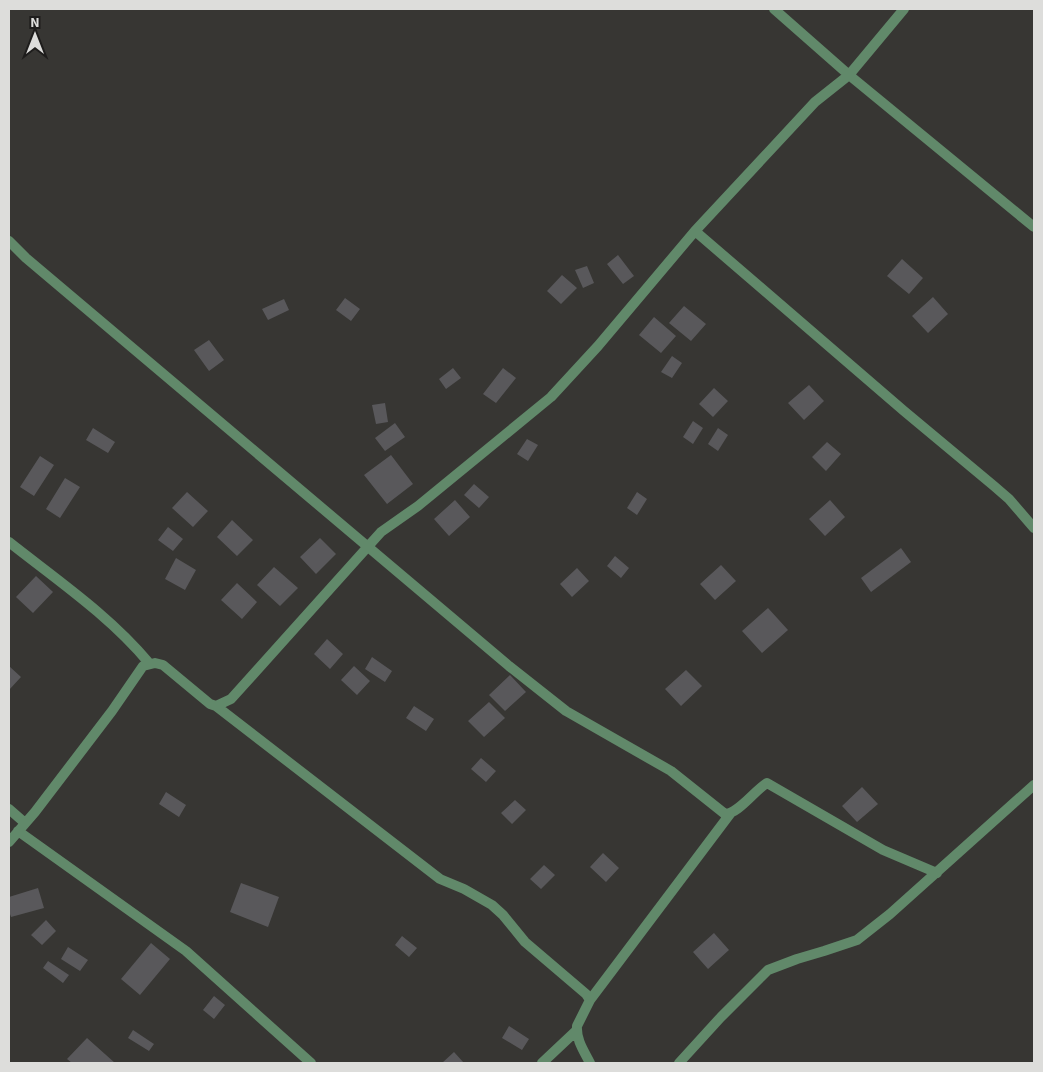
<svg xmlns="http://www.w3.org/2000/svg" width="1043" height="1072" font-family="'Source Sans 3',sans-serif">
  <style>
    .building { fill: #59585b }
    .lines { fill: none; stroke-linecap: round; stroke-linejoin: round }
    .street { stroke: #61896a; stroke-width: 10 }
  </style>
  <rect width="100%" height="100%" fill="#373633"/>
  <path class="building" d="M618 255 634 276 623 284 607 264Z
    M902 259 923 278 909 294 887 276Z
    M587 266 594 283 583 288 575 270Z
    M562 275 577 288 561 304 547 291Z
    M933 297 948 314 928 333 912 316Z
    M345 298 360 309 351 321 336 310Z
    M284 299 289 310 268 320 262 309Z
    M684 306 706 324 691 341 669 323Z
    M654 317 676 336 661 353 639 335Z
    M209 340 224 360 209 371 194 350Z
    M672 356 682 363 672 378 661 372Z
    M453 368 461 378 446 389 439 379Z
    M503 368 516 378 496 403 483 394Z
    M809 385 824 401 804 420 788 403Z
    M714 388 728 401 713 417 699 404Z
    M385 403 388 422 376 424 372 405Z
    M693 421 703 428 693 444 683 437Z
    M395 423 405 437 385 451 375 438Z
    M93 428 115 442 108 453 86 440Z
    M718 428 728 435 718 451 708 444Z
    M527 439 538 445 528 461 517 454Z
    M827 442 841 454 826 471 812 457Z
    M391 455 413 484 387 504 364 475Z
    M40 456 54 465 34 496 20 487Z
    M65 478 80 487 60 518 46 509Z
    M474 484 489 497 479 508 464 495Z
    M187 492 208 511 193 527 172 508Z
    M637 492 647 499 637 515 627 508Z
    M455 500 470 517 449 536 434 519Z
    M830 500 845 517 825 536 809 519Z
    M232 520 253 540 237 556 217 537Z
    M168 527 183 539 173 551 158 540Z
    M320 538 336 554 316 574 300 557Z
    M901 548 911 562 871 592 861 578Z
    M615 556 629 568 621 578 607 566Z
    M176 558 196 570 185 590 165 579Z
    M721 565 736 581 715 600 700 584Z
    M274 567 298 588 280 606 257 585Z
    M577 568 589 581 572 597 560 584Z
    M36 576 53 592 33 613 16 597Z
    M237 583 257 602 242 619 221 600Z
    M768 608 788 630 762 653 742 631Z
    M327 639 343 654 330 669 314 654Z
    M372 657 392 671 385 682 365 669Z
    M9 666 21 677 9 690Z
    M354 666 370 681 357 695 341 680Z
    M686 670 702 686 681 706 665 689Z
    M510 675 526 692 505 711 489 695Z
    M489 702 505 718 484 737 468 721Z
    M414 706 434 719 426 731 406 718Z
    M481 758 496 771 486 782 471 769Z
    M862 787 878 804 857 822 842 806Z
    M166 792 186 805 179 817 159 804Z
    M515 800 526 810 512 824 501 813Z
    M603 853 619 868 606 882 590 867Z
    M544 865 555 875 541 889 530 879Z
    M241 883 279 897 268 927 230 912Z
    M38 888 44 908 11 917 9 911V897Z
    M46 920 56 931 42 945 31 935Z
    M714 933 729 950 708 969 693 952Z
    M402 936 417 948 409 957 395 945Z
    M151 943 170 959 140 995 121 979Z
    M68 947 88 960 80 971 61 959Z
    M48 961 69 975 63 983 43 968Z
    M214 996 225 1005 214 1019 203 1010Z
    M509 1026 529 1039 522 1050 502 1038Z
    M133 1030 154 1044 149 1051 128 1038Z
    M87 1038 115 1063H72L67 1059Z
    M454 1052 464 1063H442Z"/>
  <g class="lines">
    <path class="street" d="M774 9 849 75 1034 227
      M695 231 904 411 994 486 1009 499 1034 528
      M9 241 26 258 509 666 566 711 671 771 725 814C738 814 754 791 767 783L883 850 937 873
      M9 542C57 580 110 616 149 663
      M216 706 440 879 464 889 492 905 503 915 525 942 586 994 590 1000 577 1026C576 1040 584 1051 590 1063
      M9 809 25 823
      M18 831 186 951 311 1063
      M9 842 35 812 112 711 143 666 155 663 163 665 210 704 216 706 231 699 381 532 418 506 551 397 598 346 695 231 815 102 849 75 904 9
      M590 1000 730 814
      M542 1063 576 1031
      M679 1063 721 1017 768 970 797 959 824 951 857 940 890 914 1034 785"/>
  </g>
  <rect width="1043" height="1072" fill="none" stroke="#dddddb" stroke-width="20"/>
  <g transform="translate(35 35)" stroke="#1e1d1c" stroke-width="4" paint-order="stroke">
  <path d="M0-4L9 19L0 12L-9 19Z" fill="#dddddb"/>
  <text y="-8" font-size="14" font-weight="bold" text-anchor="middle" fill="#dddddb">N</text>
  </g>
</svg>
